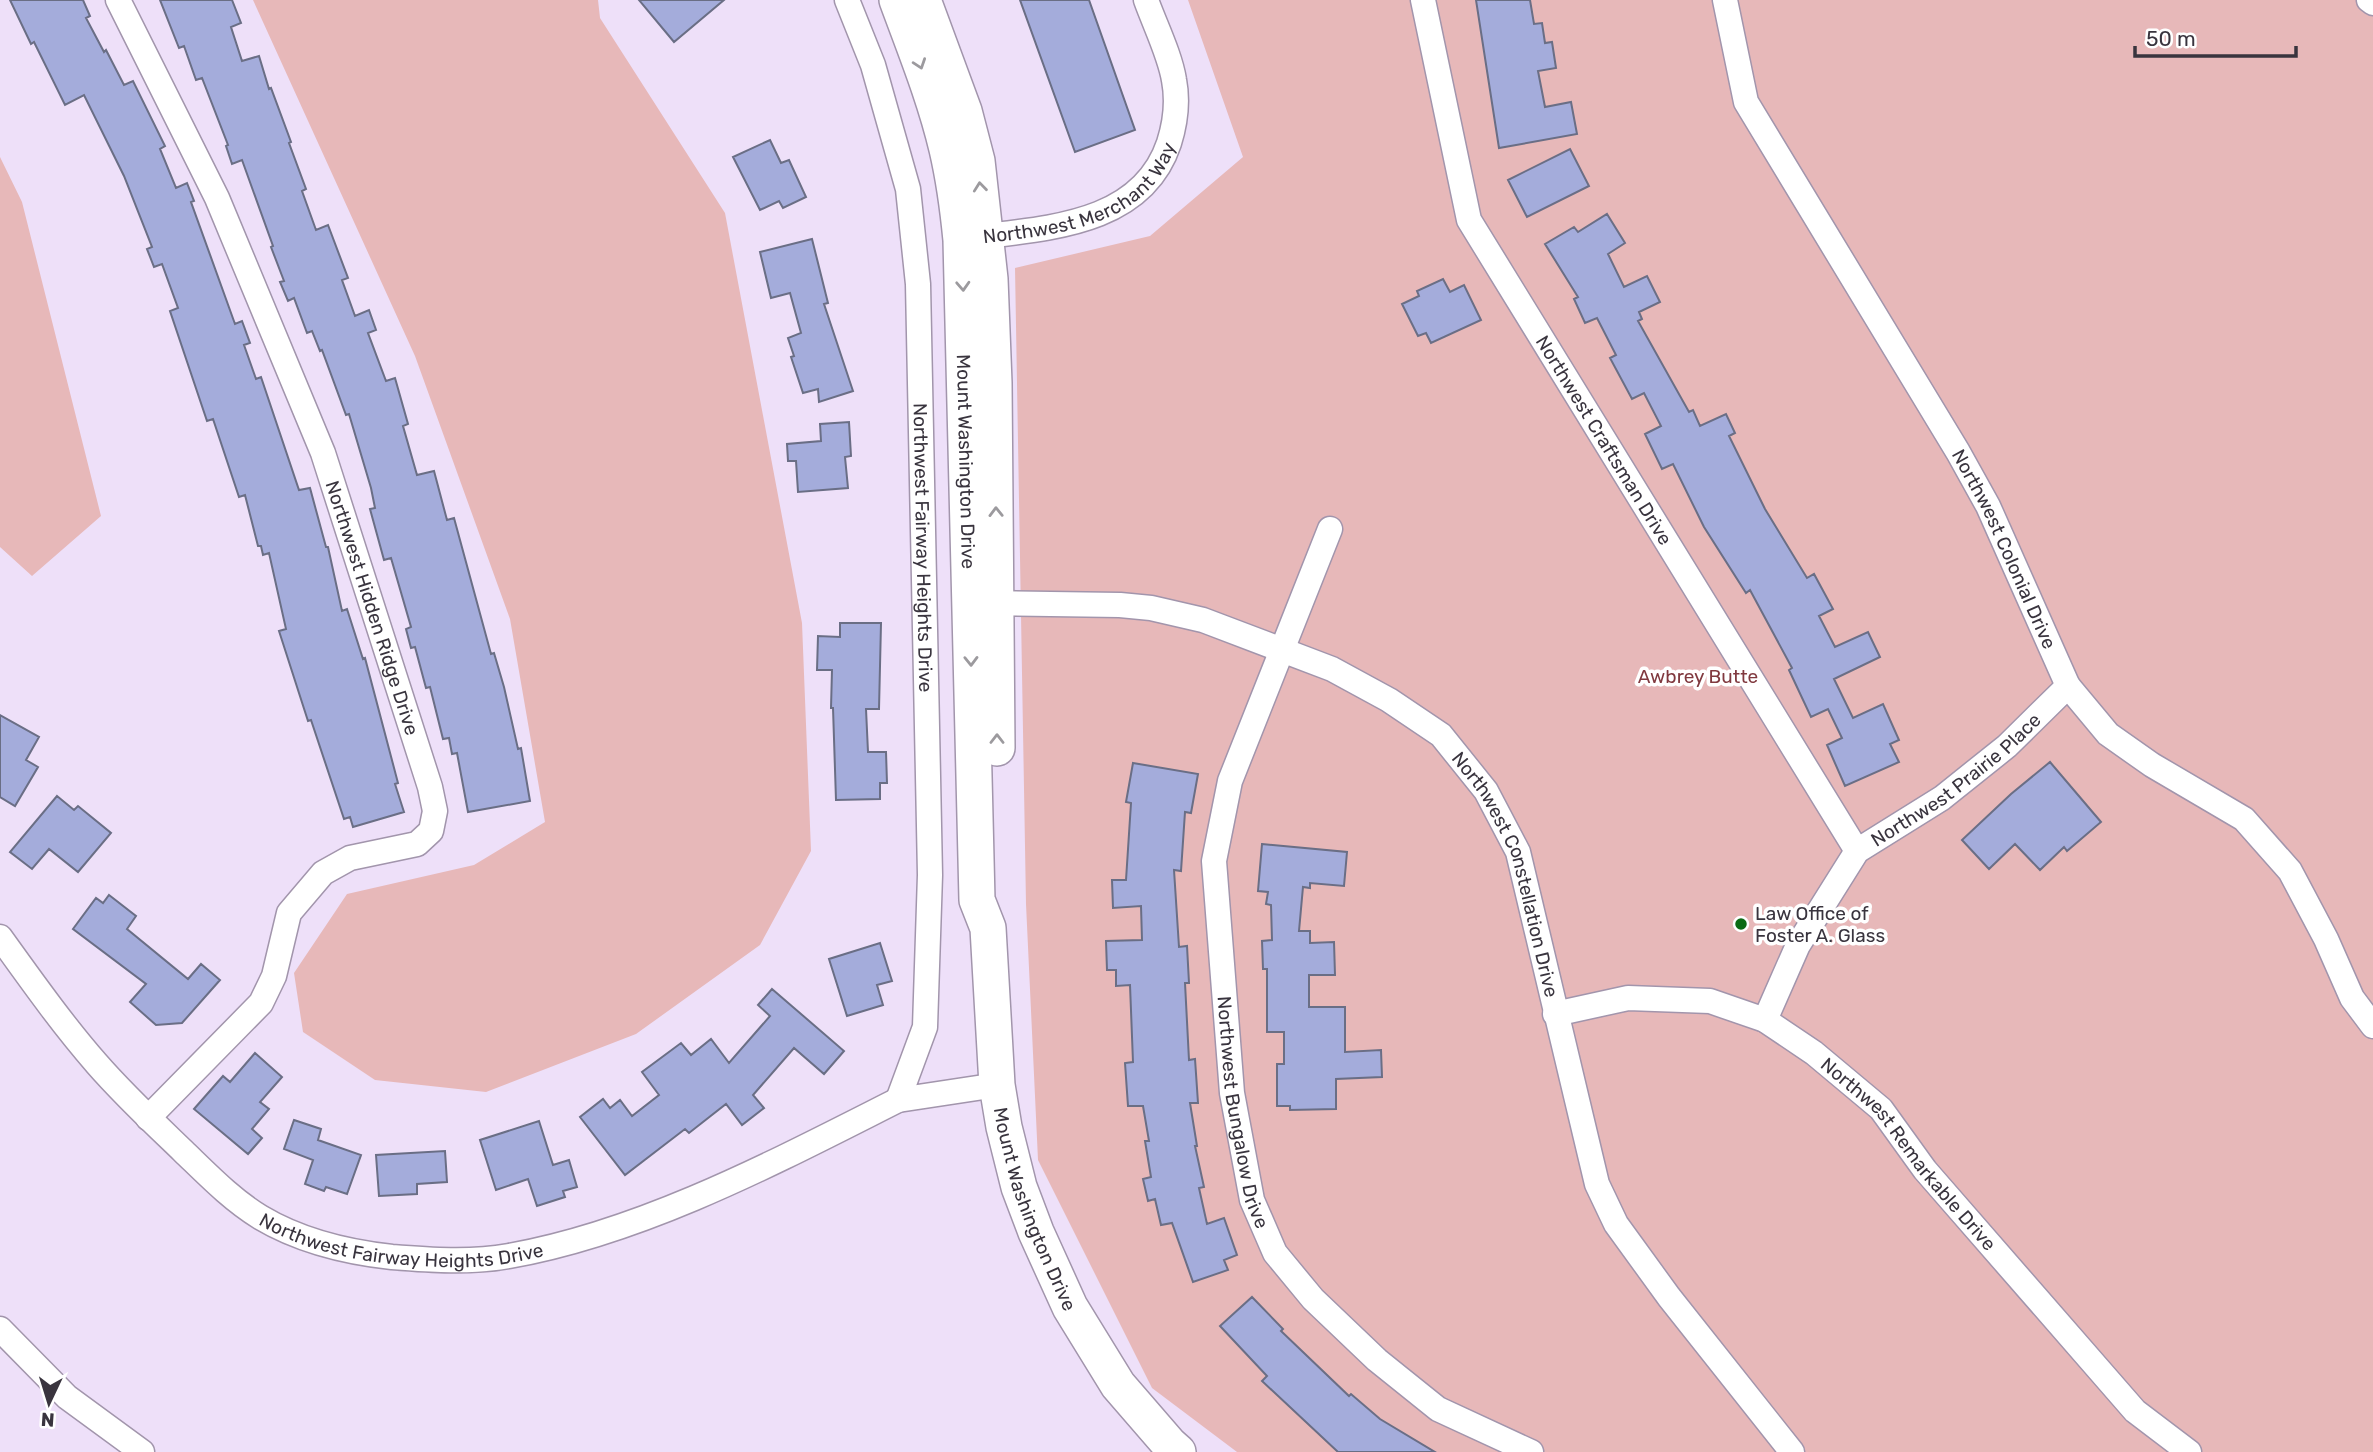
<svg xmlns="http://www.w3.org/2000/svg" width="2373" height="1452" font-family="Rubik,sans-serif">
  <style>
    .green { fill: #e7b8b9 }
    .building { fill: #a4acdb; stroke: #6a6e85; stroke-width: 2 }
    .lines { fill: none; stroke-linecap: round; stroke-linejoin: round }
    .street-casing { stroke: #a295ac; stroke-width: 27 }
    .secondary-casing { stroke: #a295ac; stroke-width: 38 }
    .street { stroke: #fff; stroke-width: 24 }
    .secondary { stroke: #fff; stroke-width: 35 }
    .oneway { stroke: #9c9a9e }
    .poi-dot { fill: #0b6a14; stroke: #fff; stroke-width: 2.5 }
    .labels { text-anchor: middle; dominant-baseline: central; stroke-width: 7; stroke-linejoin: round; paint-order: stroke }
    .street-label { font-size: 19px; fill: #39343e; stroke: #fff }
    .park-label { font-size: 19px; fill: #80393f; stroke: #fff }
    .poi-label { font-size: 19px; fill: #39343e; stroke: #fff; text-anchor: start }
  </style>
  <rect width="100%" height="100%" fill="#eee0f9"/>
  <path class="green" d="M253 0H598L600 18 725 213 802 623 811 851 760 945 636 1034 486 1092 375 1080 303 1032 294 973 347 894 474 865 545 822 510 619 415 356Z
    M1188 0H2373V1452H1237L1152 1388 1038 1160 1026 904 1015 268 1150 236 1243 157Z
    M0 157 22 202 101 516 32 576 0 547Z"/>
  <path class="building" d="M10 0H83L90 16 86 18 104 52 106 50 124 85 133 81 165 146 160 149 176 188 187 183 194 201 191 202 235 324 242 321 250 343 244 345 256 379 261 377 299 490 310 488 326 547H328L342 611 347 609 363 659 365 658 398 783 395 784 404 812 353 827 350 817 344 819 311 720 308 721 279 631 286 629 269 553 263 555 261 546H258L245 495 239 497 213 419 207 421 170 311 178 308 162 264 154 267 147 249 152 247 124 176 84 95 65 105 34 42 31 44Z
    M160 0H232L241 23 231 27 242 61 259 56 269 89 271 88 291 142 289 143 306 189 302 191 316 230 328 225 348 278 342 280 355 316 369 310 376 330 368 333 386 381 395 378 408 424 403 426 417 475 434 471 447 520 454 518 491 654 494 653 504 687 518 749 521 748 530 801 468 812 457 753 452 754 449 738 443 739 430 687 426 688 415 647 411 648 406 629 411 627 391 558 384 560 370 509 375 508 371 488 349 414 346 415 322 350 320 351 312 331 307 333 294 298 288 301 280 282 284 281 271 247 273 246 242 160 232 164 226 146 228 145 202 78 196 80 184 46 179 48Z
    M639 0H724L674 42Z
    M1020 0H1089L1135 130 1075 152Z
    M1476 0H1530L1534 24 1542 23 1545 43 1552 42 1556 68 1538 71 1545 107 1571 102 1577 134 1499 148Z
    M770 140 781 163 789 160 806 197 783 208 779 201 760 210 733 157Z
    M1570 149 1589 186 1527 217 1508 180Z
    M1607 214 1625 243 1608 254 1624 287 1647 276 1660 302 1639 312 1642 319 1638 321 1689 412 1693 410 1700 426 1726 414 1735 433 1729 436 1765 509 1807 578 1814 574 1833 609 1819 616 1835 647 1868 632 1880 657 1834 679 1853 718 1883 704 1899 740 1890 744 1899 762 1845 786 1827 745 1842 738 1828 709 1811 717 1789 670 1792 668 1750 590 1746 593 1704 527 1673 464 1662 469 1645 434 1661 426 1644 393 1632 399 1610 358 1616 355 1597 318 1585 323 1574 299 1578 297 1545 244 1574 227 1578 232Z
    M812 239 828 303 824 304 853 391 819 402 818 389 803 393 791 357 794 356 788 338 801 333 790 293 771 298 760 252Z
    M1443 279 1450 292 1464 285 1481 320 1431 343 1426 333 1418 336 1402 304 1419 296 1417 291Z
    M849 422 851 456 845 457 848 488 798 492 796 461H788L787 444 821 441 820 424Z
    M840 623H881L879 709H866L868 752H886L887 783H880V799L836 800 833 708H831L832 670H817L818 636 840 637Z
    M0 715 39 737 26 760 38 767 15 806 0 797Z
    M2050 762 2101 822 2067 851 2064 847 2040 870 2015 844 1989 869 1962 840 2011 794Z
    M1133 763 1198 774 1191 813 1185 812 1181 871 1174 870 1179 947 1187 946 1189 983H1185L1189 1060 1195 1059 1198 1103H1190L1197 1146H1195L1204 1187 1199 1188 1207 1224 1224 1218 1237 1255 1224 1260 1228 1270 1193 1282 1172 1223 1161 1225 1155 1199 1148 1201 1143 1179 1151 1177 1145 1141H1149L1143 1106H1128L1125 1063 1133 1062 1130 985 1116 986V970H1107L1106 941 1142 940 1141 906 1113 908 1112 880H1126L1131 803 1126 802Z
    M57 796 74 810 78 806 111 833 78 872 49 849 32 869 10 852Z
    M1262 844 1347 852 1344 886 1310 883V888L1303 887 1299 931H1310V943L1334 942 1335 975H1309V1007H1345V1052L1381 1050 1382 1077 1336 1079V1109L1290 1110V1106H1277V1064H1284V1032H1267V969H1263L1262 941 1272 940 1271 905 1266 904 1268 892 1258 891Z
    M109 895 136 916 127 929 188 979 201 964 220 980 182 1023 156 1025 130 1002 146 984 73 929 96 898 103 903Z
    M880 943 892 981 877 985 883 1005 847 1016 829 959Z
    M772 989 844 1051 824 1074 794 1048 753 1095 764 1108 742 1125 726 1104 689 1133 685 1129 625 1175 580 1117 603 1099 610 1108 620 1100 632 1116 659 1095 642 1072 681 1043 691 1055 711 1039 729 1063 770 1016 758 1005Z
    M255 1053 282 1077 260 1102 269 1109 252 1129 262 1138 248 1154 194 1109 223 1076 230 1082Z
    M294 1120 321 1129 318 1140 361 1155 347 1194 326 1187 324 1191 305 1184 313 1160 284 1149Z
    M539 1121 553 1165 569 1160 577 1187 563 1191 565 1197 537 1206 528 1179 496 1190 480 1140Z
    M445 1151 447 1182 417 1184V1194L379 1196 376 1155Z
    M1252 1297 1283 1329 1281 1331 1349 1396 1351 1394 1380 1419 1435 1452H1338L1262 1381 1267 1376 1220 1326Z"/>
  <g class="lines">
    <defs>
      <g id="street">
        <path id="s1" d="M118 0 217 198 323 453 430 787 435 811 431 831 417 844 350 858 323 873 289 913 274 976 261 1003 148 1118"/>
        <path id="s2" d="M847 0 873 65 908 189 918 284 930 875 925 1027 898 1100 997 1085"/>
        <path id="s3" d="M1423 0 1469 220 1857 851"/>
        <path id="s4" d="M1725 0 1746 102 1958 452 1988 506 2068 686 2108 734 2152 765 2244 819 2290 871 2326 939 2352 998 2373 1026"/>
        <path d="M2369 0 2373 3"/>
        <path id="s5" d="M970 238C1043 228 1141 227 1169 143 1175 124 1178 101 1174 80 1170 55 1155 25 1146 0"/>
        <path id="s6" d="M1330 529 1230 781 1214 861 1232 1093 1252 1200 1275 1253 1313 1299 1377 1360 1438 1409 1531 1452"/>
        <path id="s7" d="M981 603 1120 605 1151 608 1203 620 1332 669 1389 700 1441 735 1486 791 1518 852 1597 1184 1616 1224 1669 1297 1792 1452"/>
        <path id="s8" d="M0 937C31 980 62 1024 97 1064 124 1095 154 1123 183 1151 208 1175 231 1199 260 1217 300 1241 346 1252 392 1257 430 1260 471 1263 509 1256 644 1232 777 1161 898 1100"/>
        <path id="s9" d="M1555 1014 1628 998 1710 1001 1765 1020 1814 1053 1881 1109 1925 1170 2135 1411 2189 1452"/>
        <path id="s10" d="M1765 1020 1798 945 1857 851 1942 798 2007 746 2068 686"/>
        <path d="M0 1329 67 1397 142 1452"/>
      </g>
      <g id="secondary">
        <path id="s11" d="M897 0C915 49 935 98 947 149 954 179 958 209 961 240L977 900 988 928 997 1085 1004 1127 1019 1187 1036 1232 1070 1307 1118 1385 1169 1444 1178 1452"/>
        <path d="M923 0 964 111 977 161 990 279 994 383 997 748"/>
      </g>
    </defs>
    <use href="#street" class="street-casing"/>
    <use href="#secondary" class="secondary-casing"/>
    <use href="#street" class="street"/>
    <use href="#secondary" class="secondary"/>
  </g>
  <defs><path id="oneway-chevron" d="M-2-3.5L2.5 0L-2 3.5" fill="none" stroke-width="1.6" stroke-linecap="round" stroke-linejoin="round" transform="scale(1.75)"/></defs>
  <g class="oneway">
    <use href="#oneway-chevron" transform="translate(920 64) rotate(71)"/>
    <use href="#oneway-chevron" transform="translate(980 187) rotate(-96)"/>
    <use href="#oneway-chevron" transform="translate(963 286) rotate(87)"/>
    <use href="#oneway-chevron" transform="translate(996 512) rotate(-91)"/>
    <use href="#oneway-chevron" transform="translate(971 661) rotate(89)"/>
    <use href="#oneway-chevron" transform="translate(997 739) rotate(-90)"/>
  </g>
  <circle class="poi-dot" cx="1741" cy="924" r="7"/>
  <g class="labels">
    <g class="street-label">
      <text stroke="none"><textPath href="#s5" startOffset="124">Northwest Merchant Way</textPath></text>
      <text stroke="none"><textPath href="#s3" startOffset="483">Northwest Craftsman Drive</textPath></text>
      <text stroke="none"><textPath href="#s11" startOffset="471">Mount Washington Drive</textPath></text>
      <text stroke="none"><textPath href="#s2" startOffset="558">Northwest Fairway Heights Drive</textPath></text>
      <text stroke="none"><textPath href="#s4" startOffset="621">Northwest Colonial Drive</textPath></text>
      <text stroke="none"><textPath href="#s1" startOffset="660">Northwest Hidden Ridge Drive</textPath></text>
      <text stroke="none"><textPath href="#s10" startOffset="315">Northwest Prairie Place</textPath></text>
      <text stroke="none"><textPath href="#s7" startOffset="646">Northwest Constellation Drive</textPath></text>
      <text stroke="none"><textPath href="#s6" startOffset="606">Northwest Bungalow Drive</textPath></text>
      <text stroke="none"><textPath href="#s9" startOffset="413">Northwest Remarkable Drive</textPath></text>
      <text stroke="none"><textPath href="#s11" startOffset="1227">Mount Washington Drive</textPath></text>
      <text stroke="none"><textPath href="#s8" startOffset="530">Northwest Fairway Heights Drive</textPath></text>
    </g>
    <g class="park-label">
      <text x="1698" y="676">Awbrey Butte</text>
    </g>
    <g class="poi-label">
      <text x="1755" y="913">Law Office of<tspan x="1755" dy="22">Foster A. Glass</tspan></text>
    </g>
  </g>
  <g transform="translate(49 1403) rotate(184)" stroke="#ffffff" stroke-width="5" paint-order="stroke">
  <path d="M0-5L12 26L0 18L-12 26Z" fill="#39343e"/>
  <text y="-10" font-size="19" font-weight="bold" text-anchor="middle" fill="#39343e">N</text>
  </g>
  <path d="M2135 46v10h161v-10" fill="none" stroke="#39343e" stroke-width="3.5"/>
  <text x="2146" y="46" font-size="21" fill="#39343e" stroke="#ffffff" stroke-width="5" paint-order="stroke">50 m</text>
</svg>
